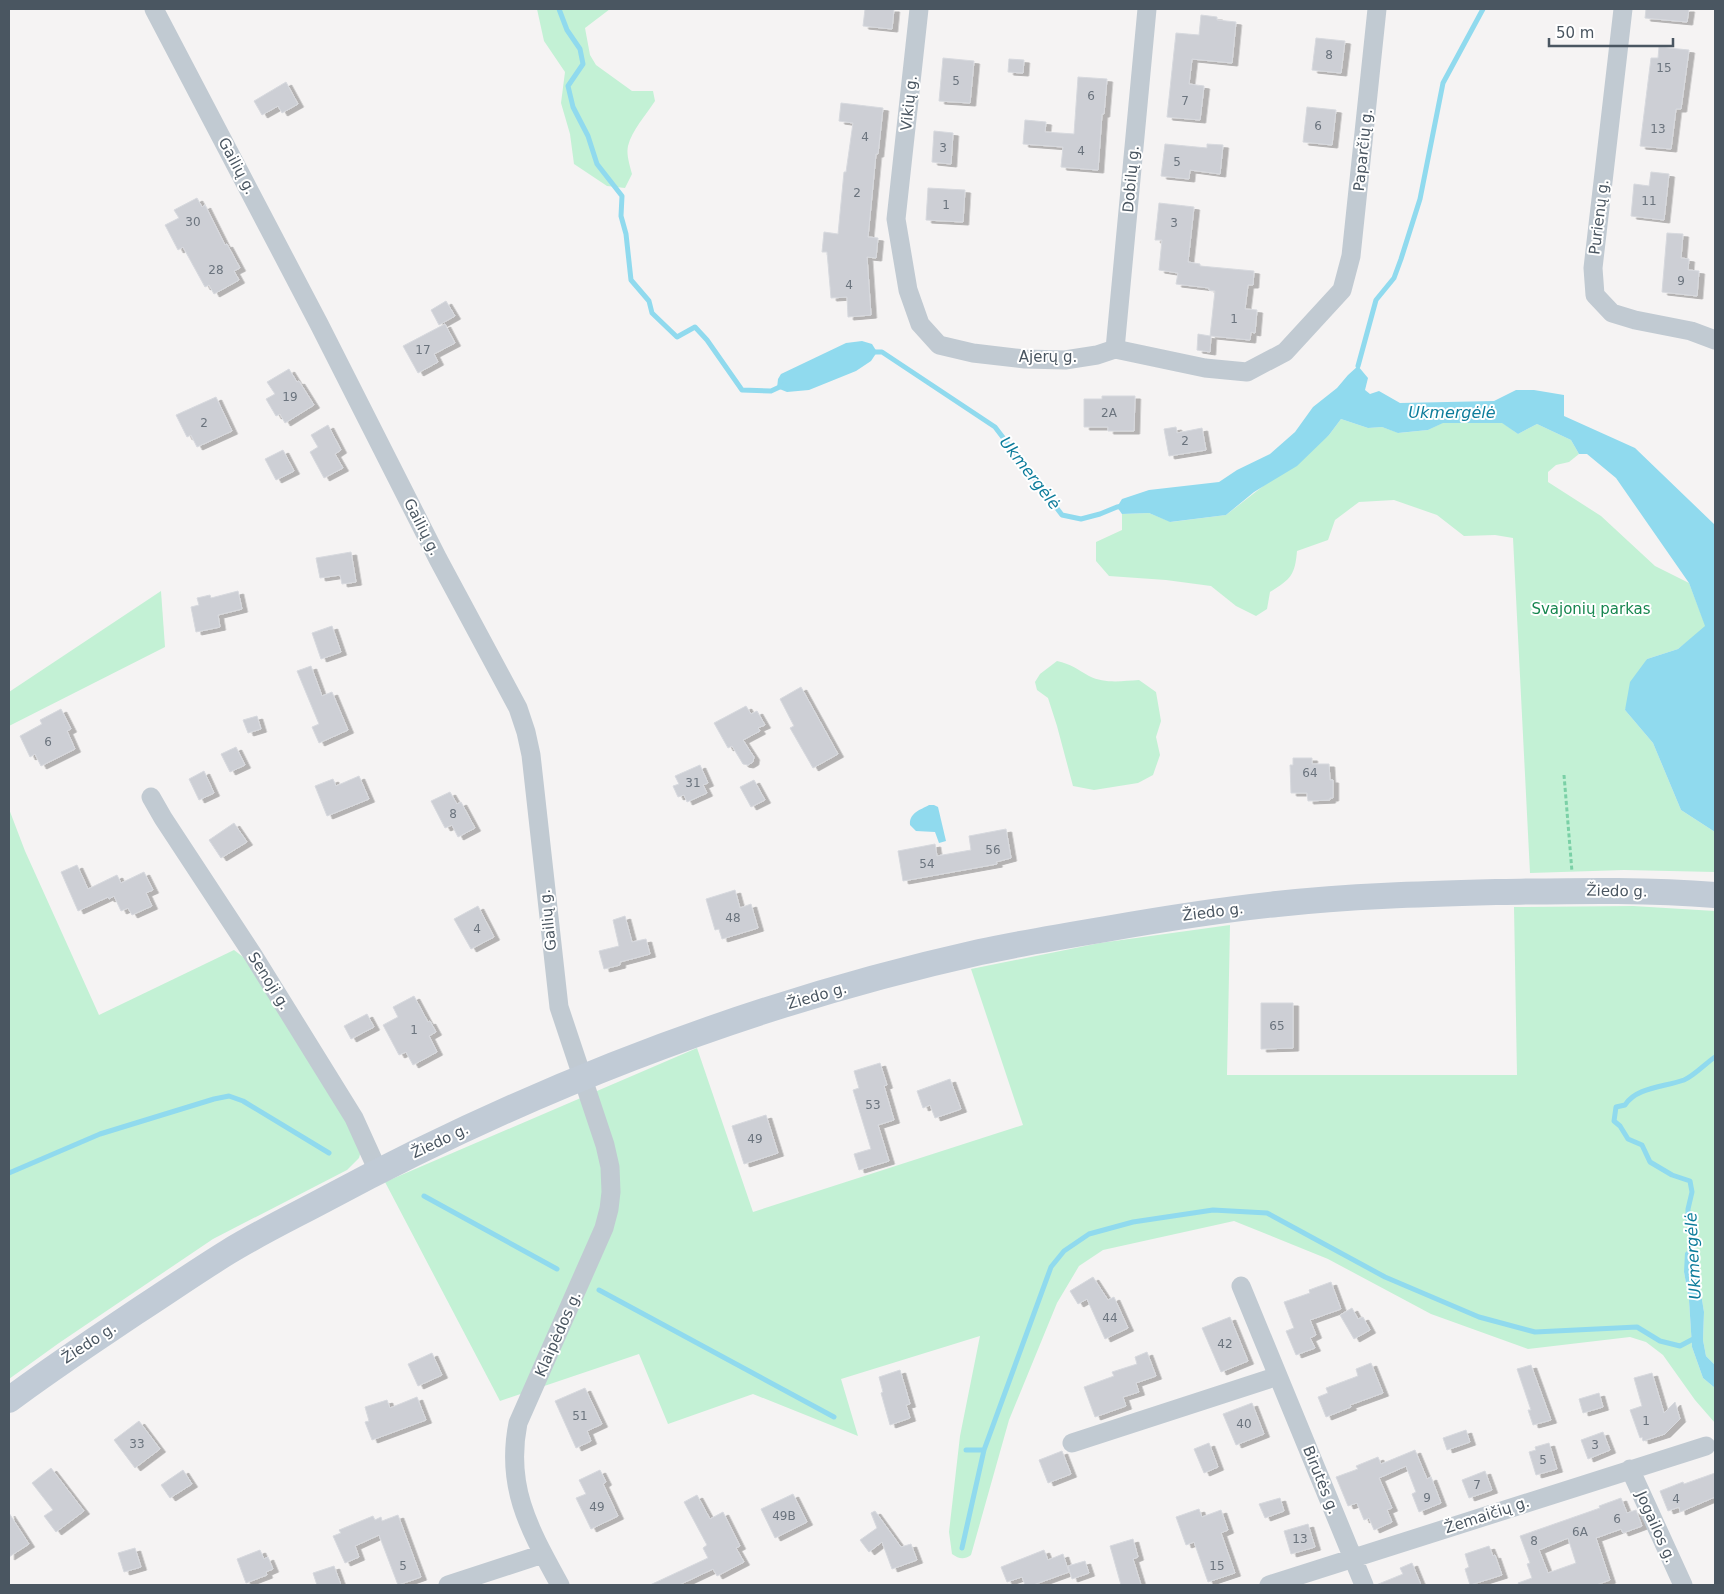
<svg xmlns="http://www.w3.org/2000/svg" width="1724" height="1594" font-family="'DejaVu Sans',sans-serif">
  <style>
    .green { fill: #c3f1d5 }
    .water { fill: #90daee }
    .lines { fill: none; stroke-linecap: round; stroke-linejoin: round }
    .stream { stroke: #90daee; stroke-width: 5 }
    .building { fill: #cdcfd5; stroke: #d7d9de; fill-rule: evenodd; filter: url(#shadow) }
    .path { stroke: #7ad0a6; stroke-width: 3; stroke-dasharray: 4 2.5; stroke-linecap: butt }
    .street { stroke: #c1cad2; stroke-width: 19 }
    .secondary { stroke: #c1cbd6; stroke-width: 26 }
    .labels { text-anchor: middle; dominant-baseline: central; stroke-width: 4; stroke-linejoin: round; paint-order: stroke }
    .number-label { font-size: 12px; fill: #6b747e }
    .street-label { font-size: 15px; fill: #4a5661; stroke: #fff }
    .park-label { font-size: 15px; fill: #17864f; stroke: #fff }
    .water-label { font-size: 16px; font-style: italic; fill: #0c7c9b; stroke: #fff }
  </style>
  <defs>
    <filter id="shadow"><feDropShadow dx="5.5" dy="3" stdDeviation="0" flood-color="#0004"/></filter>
  </defs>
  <rect width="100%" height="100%" fill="#f5f3f3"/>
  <path class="green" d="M537 9H610L585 28 590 55 596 65 632 91H653L655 101C646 115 632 130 628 146 626 155 630 166 632 174L625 188 607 186 574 164 570 134 561 103 565 72 544 41Z
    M1341 419 1368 428 1382 427 1399 433 1428 430 1442 423H1503L1518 434 1537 424 1571 440 1579 454 1569 462 1556 465 1548 472V482L1601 516 1655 566 1689 583 1706 627 1678 649 1647 659 1625 710 1653 743 1681 810 1715 832V872L1624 870 1530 873 1513 538 1495 535 1464 536 1437 515 1394 500 1359 502 1335 520 1328 540 1297 551C1295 575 1291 579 1270 592L1267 609 1256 616 1236 606 1211 586 1166 580 1109 576 1096 561V542L1122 530V514L1149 513 1171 522 1226 515 1329 435Z
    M161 591 165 647 9 726V692Z
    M1057 661C1071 664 1077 669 1089 676 1105 684 1122 681 1139 680L1156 692 1161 721 1156 737 1160 755 1153 775 1138 783 1094 790 1073 786 1057 726 1048 698 1037 690 1035 682 1040 674Z
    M9 809 25 851 99 1015 234 950 255 966 348 1121 361 1151 359 1158 347 1170 213 1239 59 1343 9 1379Z
    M1633 906 1715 911V1365L1706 1356 1703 1340 1704 1312 1695 1256 1684 1272 1689 1300 1692 1347 1703 1378 1715 1388V1423L1695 1400 1663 1355 1646 1342 1630 1337 1528 1349 1431 1314 1328 1259 1234 1221 1103 1250 1079 1266 1057 1303 1009 1420 971 1555C964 1560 959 1559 952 1554L949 1532 960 1436 980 1336 841 1379 858 1436 753 1394 668 1424 639 1354 500 1401 385 1182 697 1048 753 1212 1023 1125 971 969 1100 943 1230 925 1227 1075H1517L1514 907Z"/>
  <path class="water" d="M862 341 872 344 877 352 871 361 856 371 809 390 787 392 777 388 778 379 781 374 846 343Z
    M1358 366 1368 378 1365 390 1370 394 1379 391 1400 403 1494 401 1516 390H1534L1564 395V416L1635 448 1715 525V832L1681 810 1653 743 1625 710 1630 682 1647 659 1678 649 1705 626 1689 583 1616 478 1587 454H1579L1571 440 1537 424 1518 434 1502 423H1443L1428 430 1398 433 1382 427 1368 428 1341 419 1329 435 1297 466 1254 492 1226 515 1170 522 1149 513 1122 514 1117 507 1122 499 1149 490 1219 482 1237 470 1270 454 1295 432 1313 407 1337 388 1348 375Z
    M929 805H934L938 807 946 841 939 843 935 832 916 831 910 825C909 813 920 810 929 805Z
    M1690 1248 1695 1256 1704 1312 1703 1340 1706 1356 1715 1365V1388L1703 1378 1692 1347 1689 1300 1684 1272 1685 1253Z"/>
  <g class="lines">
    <path class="stream" d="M559 9 567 30 580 49 583 64 568 86 573 107 588 136 597 164 622 196 621 216 626 234 631 280 649 301 652 313 677 337 695 327 707 340 742 390 771 391 784 385
      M870 352H882L995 427 1062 515 1081 519 1100 514 1117 507 1123 506
      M1358 366 1376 300 1394 278 1401 259 1420 199 1443 83 1483 9
      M9 1173 100 1134 214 1099 229 1096 243 1101 329 1153
      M424 1196 557 1269
      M1691 1254 1690 1248 1693 1239 1688 1223V1209L1692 1192 1690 1181 1672 1175 1650 1162 1642 1145 1628 1139 1620 1126 1614 1121 1616 1107 1625 1105C1636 1087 1665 1087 1684 1080 1694 1076 1706 1063 1715 1057
      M599 1290 834 1417
      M966 1450H984
      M962 1548 984 1450 1051 1267 1064 1251 1089 1234 1133 1222 1213 1210 1267 1213 1385 1277 1479 1317 1535 1332 1637 1327 1660 1341 1680 1346 1697 1337"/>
  </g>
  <path class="building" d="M865 9H894L892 29 863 26Z
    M1646 9H1689L1687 22 1645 18Z
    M1201 15 1217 17V20L1236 22 1232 63 1192 59 1189 84 1204 86 1200 120 1167 117 1176 33 1199 35Z
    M1316 38 1345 41 1341 73 1312 70Z
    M1659 47 1689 50 1681 109H1676L1671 149 1640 146 1651 58H1658Z
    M943 58 974 61 970 103 939 101Z
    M1009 59 1024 60 1023 73 1008 72Z
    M1078 77 1107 79 1104 114H1102L1098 170 1061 167 1063 147 1023 144 1025 120 1046 122 1045 132 1074 134Z
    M286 82 298 104 282 113 278 106 262 115 254 101Z
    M841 103 883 108 878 154H876L868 237 878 238 876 258 867 257 871 315 848 317 847 297 831 298 827 252H822L824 232 838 234 844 172H846L853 123 839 121Z
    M1307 107 1336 110 1332 145 1303 142Z
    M934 131 953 133 951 164 932 162Z
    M1165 144 1207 148V144L1223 145 1220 174 1190 170 1189 179 1161 176Z
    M1651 172 1669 174 1664 220 1631 216 1634 184 1649 186Z
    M928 188 965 190 963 222 926 220Z
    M197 198 202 207 205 205 225 245 227 244 240 268 234 271 239 280 214 294 209 285 205 287 183 247 178 250 165 225 179 218 174 210Z
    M1159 203 1194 207 1188 262 1200 264V266L1254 271 1253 285H1248L1245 309 1257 310 1255 333 1251 332 1250 340 1211 336 1210 352 1197 350 1198 334 1210 336 1215 291 1209 290V288L1176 284 1178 273 1159 270 1162 240H1155Z
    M1667 233 1683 234 1681 258 1689 259 1688 270 1699 271 1697 296 1662 292Z
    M446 301 455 316 439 325 431 310Z
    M445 324 455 343 434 354 438 362 418 373 403 346Z
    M289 369 297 382 299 381 314 405 285 423 280 414 276 416 266 399 275 394 267 382Z
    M1102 396H1135L1134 431H1108V427H1084V399H1102Z
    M216 397 232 431 197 447 191 435 187 437 176 415Z
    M328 425 341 450 335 454 343 468 324 478 310 452 318 447 311 435Z
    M1176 427 1177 433 1202 428 1206 450 1169 456 1164 429Z
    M283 450 294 471 276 480 265 459Z
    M351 552 356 582 342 584 340 575 320 578 316 558Z
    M238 591 242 609 218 615 220 627 196 632 191 607 199 605 197 598 210 595 211 598Z
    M332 626 341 652 321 659 312 633Z
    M311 666 322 696 332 692 348 730 319 743 312 727 319 724 297 671Z
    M801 687 838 754 813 768 790 728 794 726 780 699Z
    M746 706 751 714 757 711 765 725 758 728 760 731 743 740 754 757 753 762 748 765 743 764 732 746 728 748 714 723Z
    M61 709 71 729 67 731 75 749 41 766 35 754 30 757 20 736 42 724 40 720Z
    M257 716 261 729 248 733 243 720Z
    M236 747 245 765 230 772 221 754Z
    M1293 758H1312V764H1329L1330 780H1333V798H1330V800L1308 801 1307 793H1291L1290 765H1293Z
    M700 765 708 783 703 785 707 793 687 802 684 795 678 797 673 786 679 784 675 776Z
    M204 771 214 793 199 800 189 779Z
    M359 776 369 799 327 816 315 786 333 779 336 786Z
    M754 780 765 800 751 807 740 787Z
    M450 792 457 804 461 802 475 828 458 837 452 825 445 828 431 801Z
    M234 823 247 842 221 858 209 840Z
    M1006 829 1011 858 996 862 997 864 903 881 898 851 935 844 937 856 971 850 969 836Z
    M77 865 88 889 117 875 121 883 144 872 153 890 146 893 152 906 132 915 128 908 121 911 114 896 109 899 108 897 78 911 61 872Z
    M735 890 740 908 751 904 758 928 722 939 719 929 715 930 706 899Z
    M478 906 494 937 471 949 454 919Z
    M625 916 632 942 646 939 650 954 620 962V965L604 969 599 951 619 946 613 920Z
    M414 996 428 1022 430 1021 436 1032 429 1036 437 1052 413 1065 406 1052 399 1055 383 1025 398 1017 393 1007Z
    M1261 1003H1293V1048L1261 1049Z
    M367 1014 374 1027 351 1039 344 1026Z
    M880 1063 887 1085 884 1086 894 1120 878 1125 889 1161 859 1170 854 1154 871 1149 853 1090 859 1088 854 1071Z
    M950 1079 961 1109 935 1118 930 1105 923 1108 917 1091Z
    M766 1115 778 1153 744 1164 732 1126Z
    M1093 1277 1108 1300 1114 1297 1128 1328 1105 1339 1087 1299 1078 1304 1070 1291Z
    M1331 1282 1341 1309 1310 1320 1316 1335 1310 1338 1315 1348 1296 1355 1286 1331 1294 1328 1284 1302 1310 1293 1309 1290Z
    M1352 1308 1358 1319 1363 1317 1370 1330 1354 1339 1340 1315Z
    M1230 1317 1248 1361 1221 1372 1202 1328Z
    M1147 1352 1156 1376 1136 1383 1139 1392 1123 1397 1126 1406 1095 1417 1084 1387 1114 1376 1112 1372 1137 1364 1135 1357Z
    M432 1353 442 1375 418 1386 408 1364Z
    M1371 1363 1383 1393 1350 1405 1351 1407 1326 1417 1318 1397 1328 1393 1326 1388 1358 1376 1356 1369Z
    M1531 1365 1551 1420 1533 1425 1528 1410H1531L1517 1369Z
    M900 1370 910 1404 906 1405 910 1418 890 1425 881 1393 883 1392 879 1377Z
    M1652 1373 1664 1413 1675 1402 1680 1419 1665 1434 1643 1441 1642 1437 1640 1438 1630 1410 1642 1406 1634 1378Z
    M585 1388 602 1424 587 1431 591 1441 576 1448 555 1401Z
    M1599 1393 1603 1407 1583 1413 1579 1399Z
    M417 1397 426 1420 372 1440 365 1422 369 1421 365 1407 387 1400 390 1408Z
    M1252 1403 1264 1434 1236 1445 1223 1414Z
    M139 1421 160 1449 135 1468 114 1440Z
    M1466 1430 1470 1442 1447 1450 1443 1438Z
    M1603 1432 1610 1450 1588 1459 1581 1440Z
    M1209 1443 1218 1467 1204 1473 1194 1449Z
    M1549 1443 1557 1469 1536 1475 1529 1452 1536 1450 1535 1447Z
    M1415 1450 1427 1479 1431 1477 1441 1503 1419 1512 1412 1494 1416 1492 1406 1466 1379 1478 1392 1508 1387 1510 1392 1522 1374 1530 1369 1518 1364 1520 1357 1503 1348 1506 1336 1477 1358 1469 1356 1466 1378 1457 1381 1464Z
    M1062 1451 1071 1474 1048 1483 1039 1460Z
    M51 1468 84 1511 56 1532 44 1516 53 1510 32 1483Z
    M183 1470 192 1484 170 1498 161 1485Z
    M600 1470 606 1482 603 1484 618 1516 591 1529 576 1498 586 1494 579 1480Z
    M1485 1471 1492 1490 1469 1498 1462 1480Z
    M1715 1473V1497L1680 1512 1679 1507 1668 1511 1660 1491 1683 1482 1684 1484Z
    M793 1494 807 1522 775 1538 761 1509Z
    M697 1495 710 1519 723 1512 740 1546 736 1548 744 1562 717 1576 713 1569 679 1585H650L708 1558 703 1548 707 1545 684 1502Z
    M1280 1498 1284 1511 1265 1518 1259 1504Z
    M1621 1498 1627 1513 1636 1510 1642 1526 1623 1533 1621 1529 1596 1538 1610 1580 1596 1585H1519L1518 1583 1532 1578 1527 1564 1530 1563 1520 1536 1600 1508 1599 1506ZM1568 1538 1576 1563 1548 1573 1539 1550Z
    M1199 1509 1202 1517 1221 1510 1228 1530 1221 1533 1235 1573 1208 1582 1194 1542 1186 1545 1176 1517Z
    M875 1511 901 1547 911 1544 917 1560 892 1569 882 1542 869 1552 860 1540 877 1528 871 1513Z
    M9 1513 29 1544 9 1557Z
    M398 1515 421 1577 398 1585 379 1535 355 1546 359 1557 345 1563 333 1536 341 1533 339 1530 373 1516 375 1520 381 1517 382 1521Z
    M1308 1524 1315 1547 1291 1554 1284 1531Z
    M1133 1539 1138 1557 1133 1559 1141 1585H1121L1110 1546Z
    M1489 1546 1493 1556 1495 1555 1502 1575 1470 1585 1465 1569 1469 1567 1465 1554Z
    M135 1548 141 1567 124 1572 118 1553Z
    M260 1550 264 1559 268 1557 273 1569 266 1572 267 1575 246 1583 237 1559Z
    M1044 1550 1048 1560 1063 1554 1069 1572 1033 1585H1025L1022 1577 1007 1582 1001 1567Z
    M1085 1561 1089 1573 1072 1579 1068 1566Z
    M1412 1563 1421 1585H1376L1403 1574 1400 1568Z
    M334 1566 341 1585H317L313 1573Z"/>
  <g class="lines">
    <path class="path" d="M1564 775 1572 872"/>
    <path class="street" d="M154 9 319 324 438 559 518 708 526 732 531 755 559 1007 605 1145 610 1167 611 1192 609 1209 604 1228 518 1423C505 1488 530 1530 560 1585
      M919 9 896 219 908 290 920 324 939 345 973 353 1025 359 1065 360 1097 355 1115 349 1205 368 1247 372 1285 352 1342 290 1351 256 1377 9
      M1623 9 1593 268 1595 295 1612 313 1635 320 1691 331 1715 340
      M1115 349 1147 9
      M151 797 163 818 253 955 354 1118 378 1171
      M1241 1286 1364 1585
      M1072 1443 1278 1376
      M1630 1469 1683 1585
      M448 1585 543 1554
      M1269 1585 1706 1446"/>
    <path class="secondary" d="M9 1400C50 1369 93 1341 136 1312 167 1292 197 1271 228 1252 259 1233 292 1217 324 1200 530 1089 752 1003 980 952 1022 943 1064 936 1106 929 1163 919 1220 910 1277 904 1350 896 1423 894 1496 892 1569 891 1642 889 1715 895"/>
  </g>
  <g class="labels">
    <g class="number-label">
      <text x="1329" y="55">8</text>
      <text x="1664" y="68">15</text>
      <text x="956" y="81">5</text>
      <text x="1091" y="96">6</text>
      <text x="1185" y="101">7</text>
      <text x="1318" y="126">6</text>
      <text x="1658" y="129">13</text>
      <text x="865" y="137">4</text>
      <text x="943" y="148">3</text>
      <text x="1081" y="151">4</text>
      <text x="1177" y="162">5</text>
      <text x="857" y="193">2</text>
      <text x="1649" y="201">11</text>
      <text x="946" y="205">1</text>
      <text x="193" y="222">30</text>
      <text x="1174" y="223">3</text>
      <text x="216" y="270">28</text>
      <text x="1681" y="281">9</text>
      <text x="849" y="285">4</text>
      <text x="1234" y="319">1</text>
      <text x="423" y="350">17</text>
      <text x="290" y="397">19</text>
      <text x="1109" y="413">2A</text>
      <text x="204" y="423">2</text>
      <text x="1185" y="441">2</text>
      <text x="48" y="742">6</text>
      <text x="1310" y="773">64</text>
      <text x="693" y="783">31</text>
      <text x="453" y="814">8</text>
      <text x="993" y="850">56</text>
      <text x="927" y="864">54</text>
      <text x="733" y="918">48</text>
      <text x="477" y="929">4</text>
      <text x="1277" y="1026">65</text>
      <text x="414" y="1030">1</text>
      <text x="873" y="1105">53</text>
      <text x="755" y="1139">49</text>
      <text x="1110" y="1318">44</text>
      <text x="1225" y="1344">42</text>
      <text x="580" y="1416">51</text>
      <text x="1646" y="1421">1</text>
      <text x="1244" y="1424">40</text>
      <text x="137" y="1444">33</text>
      <text x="1595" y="1445">3</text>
      <text x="1543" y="1460">5</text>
      <text x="1477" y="1485">7</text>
      <text x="1427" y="1498">9</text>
      <text x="1676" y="1499">4</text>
      <text x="597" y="1507">49</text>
      <text x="784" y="1516">49B</text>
      <text x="1617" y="1519">6</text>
      <text x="1580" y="1532">6A</text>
      <text x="1300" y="1539">13</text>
      <text x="1534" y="1541">8</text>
      <text x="403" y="1566">5</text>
      <text x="1217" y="1566">15</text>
    </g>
    <g class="street-label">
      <text transform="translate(909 103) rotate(-84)">Vikių g.</text>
      <text transform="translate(1363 150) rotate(-84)">Paparčių g.</text>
      <text transform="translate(237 166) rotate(62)">Gailių g.</text>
      <text transform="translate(1131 179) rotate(-85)">Dobilų g.</text>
      <text transform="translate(1599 217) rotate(-83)">Purienų g.</text>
      <text x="1048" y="357">Ajerų g.</text>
      <text transform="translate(422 527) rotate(63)">Gailių g.</text>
      <text transform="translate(1617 891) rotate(1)">Žiedo g.</text>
      <text transform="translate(1213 912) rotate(-7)">Žiedo g.</text>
      <text transform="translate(548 920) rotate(-96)">Gailių g.</text>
      <text transform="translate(269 981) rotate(58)">Senoji g.</text>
      <text transform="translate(817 996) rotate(-16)">Žiedo g.</text>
      <text transform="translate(440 1141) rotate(-25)">Žiedo g.</text>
      <text transform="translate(558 1334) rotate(-66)">Klaipėdos g.</text>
      <text transform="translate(89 1343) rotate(-33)">Žiedo g.</text>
      <text transform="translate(1321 1480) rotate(68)">Birutės g.</text>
      <text transform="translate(1487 1515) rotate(-18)">Žemaičių g.</text>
      <text transform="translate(1656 1527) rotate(66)">Jogailos g.</text>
    </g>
    <g class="park-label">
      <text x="1591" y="609">Svajonių parkas</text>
    </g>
    <g class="water-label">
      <text x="1452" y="412">Ukmergėlė</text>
      <text transform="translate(1030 473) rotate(52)">Ukmergėlė</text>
      <text transform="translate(1693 1256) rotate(-93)">Ukmergėlė</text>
    </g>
  </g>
  <rect width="1724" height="1594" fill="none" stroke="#4a5661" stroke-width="20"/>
  <path d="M1549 38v8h124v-8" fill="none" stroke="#4a5661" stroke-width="2.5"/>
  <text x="1556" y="38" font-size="15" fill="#4a5661" stroke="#ffffff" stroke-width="4" paint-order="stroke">50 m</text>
</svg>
